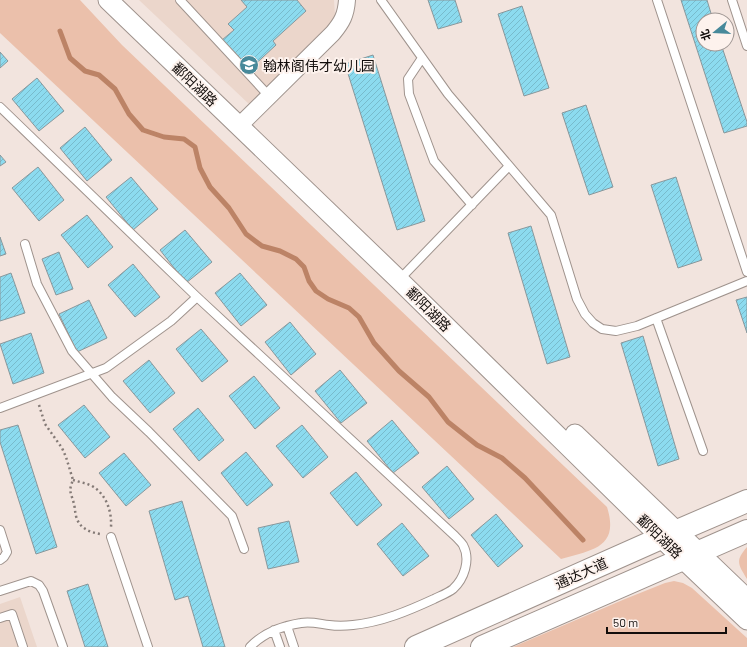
<svg xmlns="http://www.w3.org/2000/svg" width="747" height="647" font-family="Barlow,'Noto Sans SC',sans-serif">
  <style>
    .built { fill: #ebd6cb }
    .green { fill: #ebc0ab }
    .lines { fill: none; stroke-linecap: round; stroke-linejoin: round }
    .stream { stroke: #bc8366; stroke-width: 5 }
    .building { fill: url(#building-hatch); stroke: #89979b }
    .service-casing { stroke: #9f938d; stroke-width: 10 }
    .minor-casing { stroke: #9f938d; stroke-width: 18 }
    .tertiary-casing { stroke: #9f938d; stroke-width: 21 }
    .secondary-casing { stroke: #9f938d; stroke-width: 24 }
    .path { stroke: #847a76; stroke-width: 2.5; stroke-dasharray: 2 3; stroke-linecap: butt }
    .service { stroke: #fff; stroke-width: 8 }
    .minor { stroke: #fff; stroke-width: 16 }
    .tertiary { stroke: #fff; stroke-width: 19 }
    .secondary { stroke: #fff; stroke-width: 22 }
    .labels { text-anchor: middle; dominant-baseline: central; stroke-width: 4; stroke-linejoin: round; paint-order: stroke }
    .poi-label { font-size: 14px; fill: #120d0b; stroke: #fdf2ed; text-anchor: start }
    .street-label { font-size: 14px; fill: #120d0b; stroke: #fdf2ed }
  </style>
  <defs>
    <pattern id="building-hatch" width="6" height="6" patternUnits="userSpaceOnUse"><rect width="6" height="6" fill="#8cdbef"/><path d="M-1 1l2-2M0 6l6-6M5 7l2-2" fill="none" stroke="#78bbcc"/></pattern>
  </defs>
  <rect width="100%" height="100%" fill="#f2e4de"/>
  <path class="built" d="M139 0H334L335 15 330 25 250 105Z
    M20 597 37 647H0V604Z"/>
  <path class="green" d="M0 0H80L122 45 607 507C620 548 591 550 561 559L0 33Z
    M747 547V579C738 564 735 561 747 547Z
    M674 581 683 583 692 588 747 638V647H513L625 599 665 583Z"/>
  <g class="lines">
    <path class="stream" d="M60 31 70 58 85 71 99 75 115 89 129 114 143 130 164 137 184 139 195 147 200 168 210 187 229 208 246 234 262 246 280 251 296 259 304 267 309 281 316 291 328 299 349 308 359 317 374 343 399 371 429 397 448 422 477 445 502 458 525 478 583 540"/>
  </g>
  <path class="building" d="M241 0H297L306 11 273 41 276 45 249 70 222 40 234 30 228 24 247 7Z
    M428 0H455L462 22 438 29Z
    M681 0H707L713 20H703V44H721L747 122V126L724 133Z
    M522 6 549 88 524 96 498 14Z
    M0 52 8 61 0 68Z
    M373 55 425 221 397 230 345 64Z
    M37 78 64 111 39 131 12 99Z
    M586 105 613 187 589 195 562 113Z
    M85 127 112 160 87 181 60 148Z
    M0 155 6 162 0 166Z
    M38 167 64 200 39 221 12 188Z
    M131 177 158 209 133 230 106 197Z
    M676 177 702 260 678 268 651 185Z
    M87 215 113 247 88 268 61 235Z
    M531 226 570 357 547 364 508 233Z
    M185 230 212 262 186 283 160 250Z
    M0 237 6 254 0 256Z
    M59 252 73 289 56 295 42 259Z
    M133 264 160 297 135 317 108 285Z
    M11 273 25 313 0 321V277Z
    M240 273 267 305 241 326 215 293Z
    M747 297V333L736 300Z
    M89 300 107 338 77 352 59 314Z
    M290 322 316 354 291 375 265 342Z
    M201 329 228 361 202 382 176 349Z
    M31 333 44 373 13 384 0 344Z
    M643 336 679 459 658 466 621 343Z
    M149 360 175 393 150 413 123 381Z
    M340 370 367 403 341 423 315 391Z
    M254 376 280 408 255 429 229 396Z
    M84 405 110 437 85 458 58 425Z
    M198 408 224 440 199 461 173 429Z
    M392 420 419 453 393 473 367 441Z
    M18 425 57 547 36 554 0 442V430Z
    M302 425 328 457 303 478 276 446Z
    M246 452 273 485 247 506 221 473Z
    M124 453 151 485 126 506 99 473Z
    M447 466 474 499 449 519 422 487Z
    M356 472 382 505 357 526 330 493Z
    M182 501 225 647H203L188 596 175 600 149 511Z
    M496 514 523 546 498 567 471 535Z
    M289 521 299 562 268 569 258 528Z
    M402 523 429 556 403 576 377 544Z
    M88 584 108 647H85L67 591Z"/>
  <g class="lines">
    <defs>
      <path id="service" d="M180 0 269 96
        M381 0 448 94 551 215 577 299 585 314 593 323 602 329 616 331 637 326 747 281
        M657 0 747 272
        M732 0 747 46
        M422 58 408 79 409 94 434 161 472 205
        M0 107 197 297 455 536C458 539 461 542 463 545 471 560 464 579 453 589 448 593 440 596 434 599 408 611 382 622 353 625 345 626 336 626 329 625 320 624 311 621 301 623 282 626 264 632 250 647
        M25 244 37 284 72 351 112 397 149 432 232 516 244 549
        M399 280 509 166
        M656 318 703 451
        M0 408 106 368 171 321 197 297
        M0 530 7 552 4 557 0 560
        M111 537 148 647
        M0 591 31 581 39 585 43 591 63 647
        M0 618 12 614 23 647
        M287 626 294 647
        M274 630 280 647"/>
      <path id="minor" d="M239 126 333 33C342 22 346 15 347 0"/>
      <path id="tertiary" d="M108 0 399 280 682 558 747 620
        M575 434 747 599"/>
      <path id="secondary" d="M416 647 661 538 747 501
        M482 647 747 531"/>
    </defs>
    <use href="#service" class="service-casing"/>
    <use href="#minor" class="minor-casing"/>
    <use href="#tertiary" class="tertiary-casing"/>
    <use href="#secondary" class="secondary-casing"/>
    <path class="path" d="M39 405 45 424 62 448 66 457 73 480C68 492 71 492 74 504 75 508 75 512 76 516 79 528 89 532 100 534
      M73 480C79 482 86 483 92 486 106 494 112 511 111 527"/>
    <use href="#service" class="service"/>
    <use href="#minor" class="minor"/>
    <use href="#tertiary" class="tertiary"/>
    <use href="#secondary" class="secondary"/>
  </g>
  <defs>
    <symbol id="school-disc" viewBox="-11 -11 22 22"><circle r="9.5" fill="#47899a" stroke="#fdf2ed"/><path d="M0-5L7-2L0 1L-7-2ZM-4 1L0 2.5L4 1V4Q0 6-4 4Z" fill="#fff"/></symbol>
  </defs>
  <g fill-rule="evenodd">
    <use href="#school-disc" x="238" y="54" width="22" height="22"/>
  </g>
  <g class="labels">
    <g class="poi-label">
      <text x="263" y="65">翰林阁伟才幼儿园</text>
    </g>
    <g class="street-label">
      <text transform="translate(195 84) rotate(44)">鄱阳湖路</text>
      <text transform="translate(429 309) rotate(45)">鄱阳湖路</text>
      <text transform="translate(660 536) rotate(44)">鄱阳湖路</text>
      <text transform="translate(581 573) rotate(-24)">通达大道</text>
    </g>
  </g>
  <g transform="translate(715 32) rotate(252)"><circle r="19" fill="#fdf2ed" stroke="#9f9693"/>
  <path d="M0-3L7 15L0 10L-7 15Z" fill="#47899a"/>
  <text y="-6" font-size="11" font-weight="bold" text-anchor="middle" fill="#120d0b">北</text>
  </g>
  <path d="M607 627v6h119v-6" fill="none" stroke="#120d0b" stroke-width="2"/>
  <text x="613" y="627" font-size="12" fill="#120d0b" stroke="#fdf2ed" stroke-width="3" paint-order="stroke">50 m</text>
</svg>
